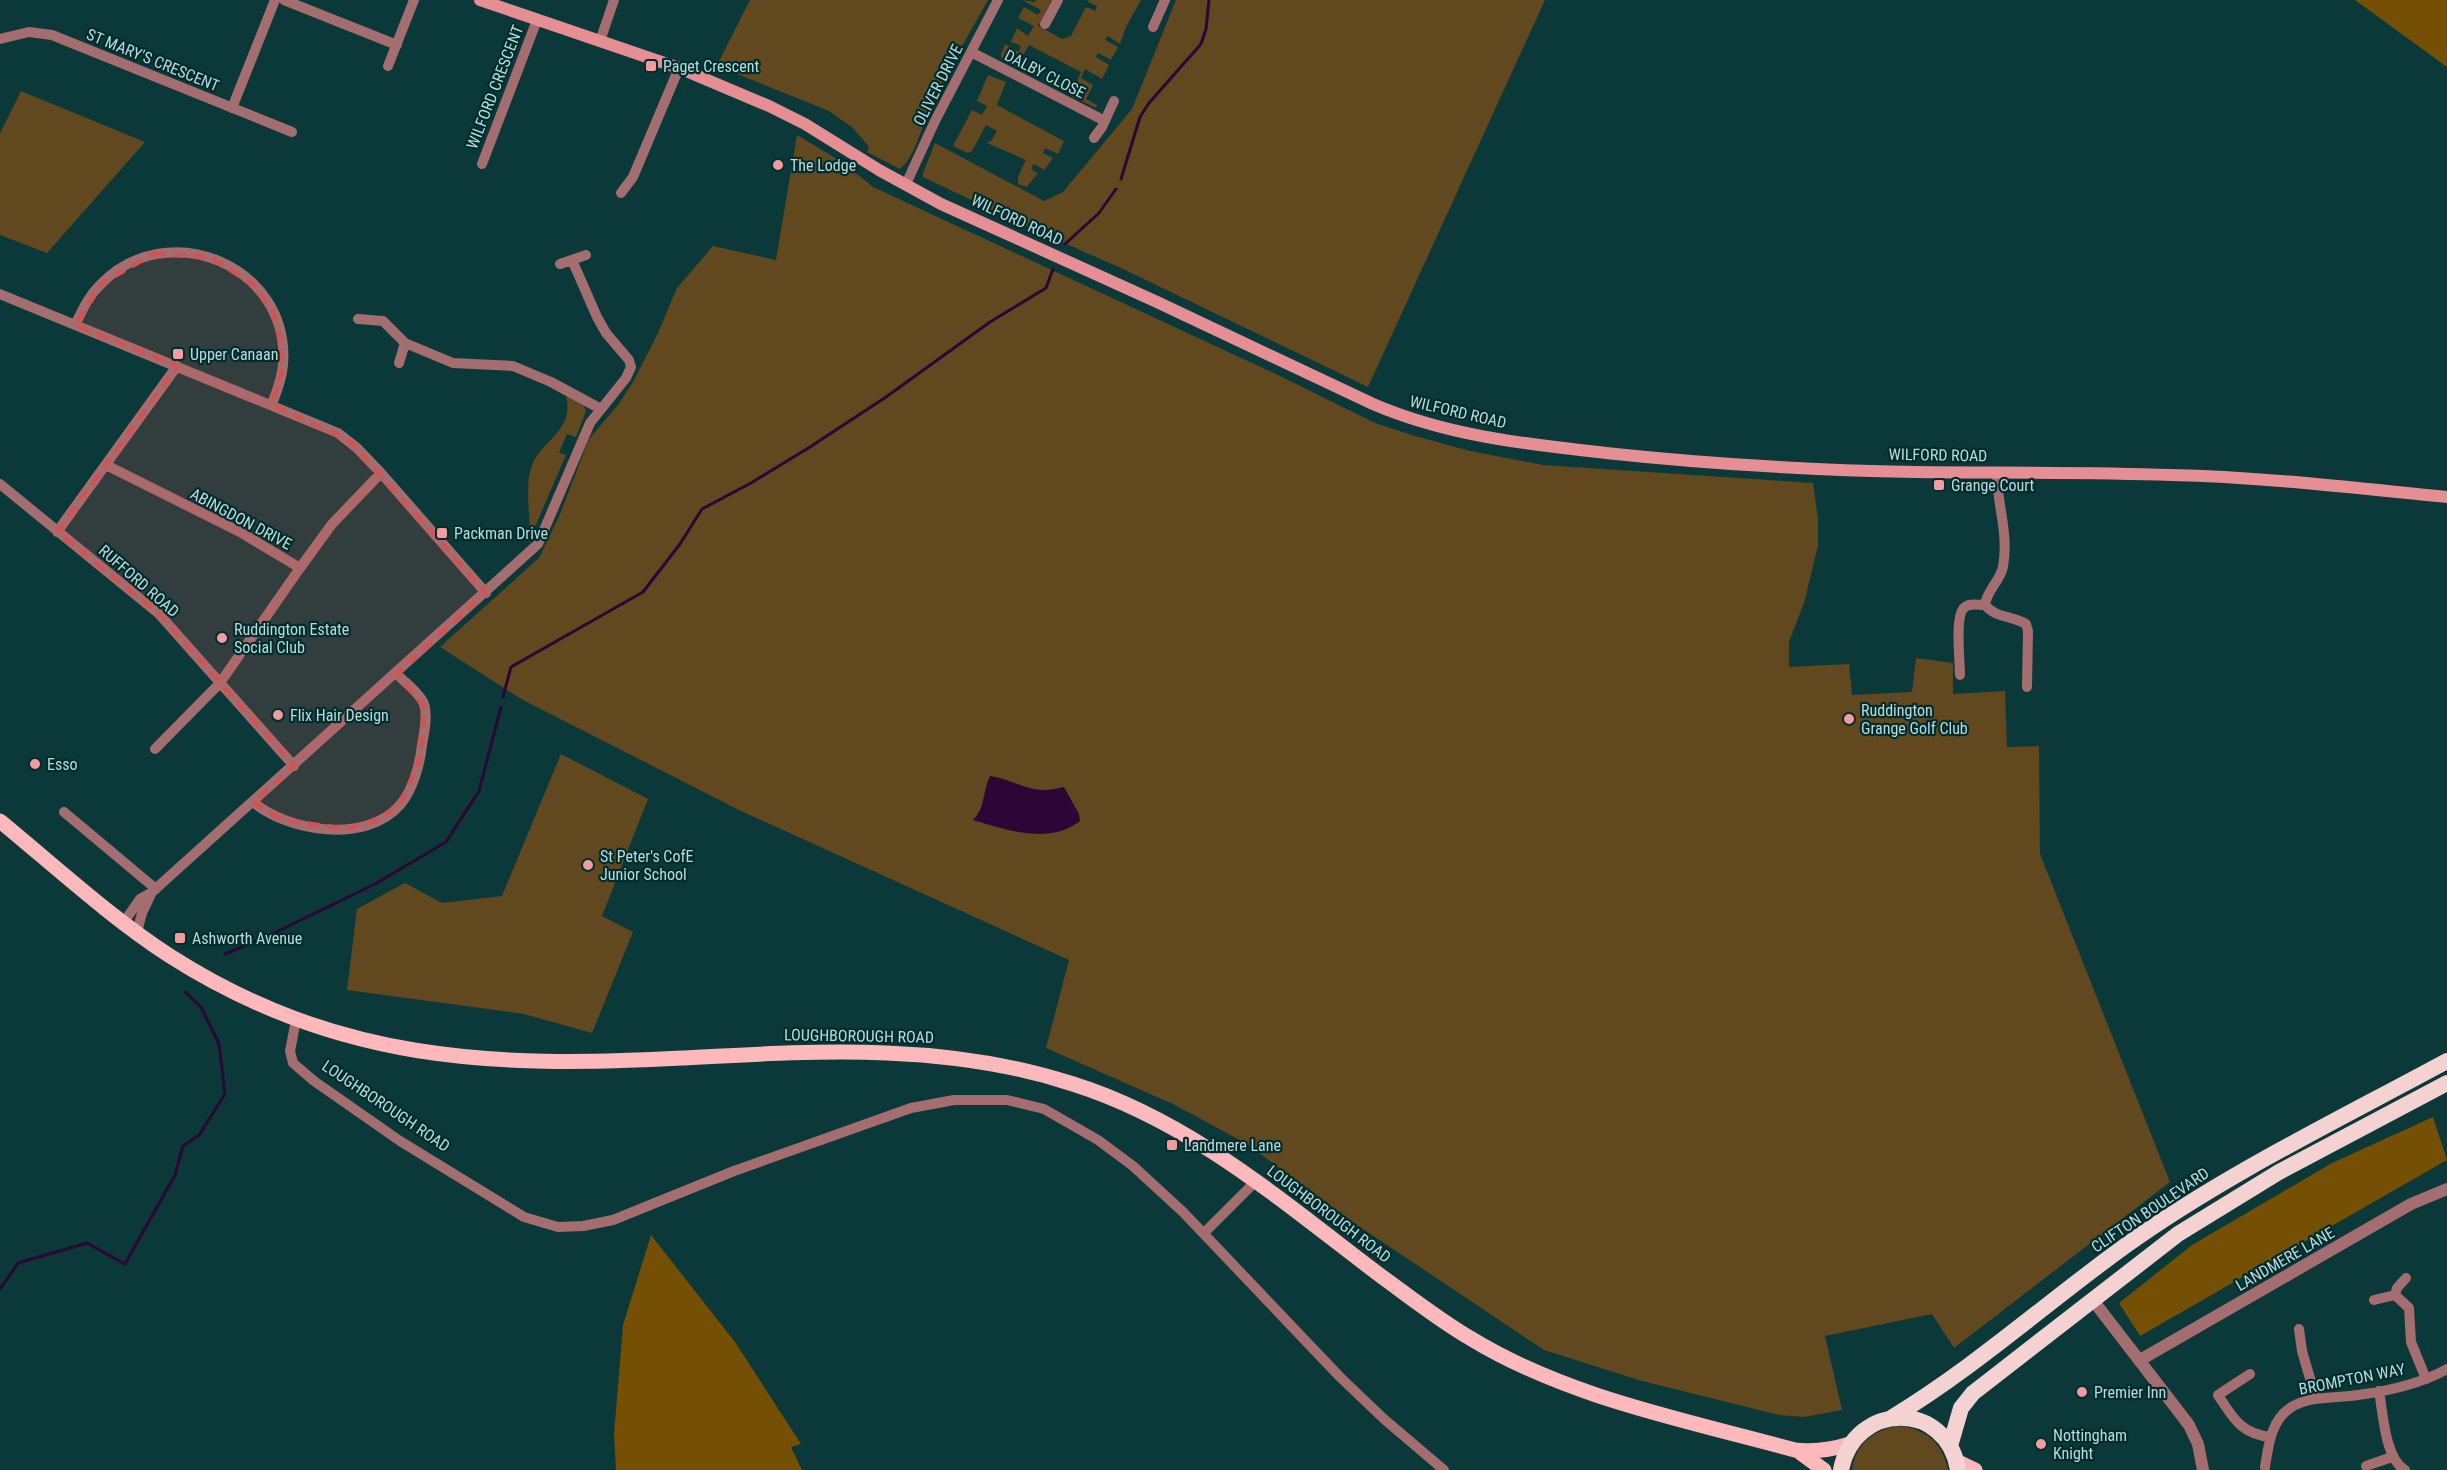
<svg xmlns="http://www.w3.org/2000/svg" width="2447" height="1470" font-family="'Roboto Condensed',sans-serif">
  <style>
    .green { fill: #62481e }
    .forest { fill: #744f04 }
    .water { fill: #2b0637 }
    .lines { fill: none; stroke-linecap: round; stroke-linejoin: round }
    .stream { stroke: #2b0637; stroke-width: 3 }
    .minor { stroke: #a46d70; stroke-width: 10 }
    .tertiary { stroke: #a46d70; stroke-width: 12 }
    .secondary { stroke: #e58e93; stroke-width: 12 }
    .primary { stroke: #fcb8ba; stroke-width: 15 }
    .trunk { stroke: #f4d2d2; stroke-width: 16 }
    .marked { fill: #d05454; fill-opacity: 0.2; stroke: #d05454; stroke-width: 4.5; stroke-dasharray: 12 8; stroke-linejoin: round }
    .poi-dot { fill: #f49b9f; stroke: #002e2f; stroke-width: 2 }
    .labels { text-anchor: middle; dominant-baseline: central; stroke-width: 4.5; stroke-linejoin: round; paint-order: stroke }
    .street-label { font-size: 16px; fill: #bed9d9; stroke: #002e2f }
    .poi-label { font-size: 16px; fill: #bed9d9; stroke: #002e2f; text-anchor: start }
  </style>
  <rect width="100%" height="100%" fill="#0b3839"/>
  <path class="green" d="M750 0H988C967 38 944 76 927 116 919 134 915 156 900 169L867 152 869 147 853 128 829 111 720 67H716Z
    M1022 0 1035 2 1036 0H1052L1038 26 1062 39 1071 36 1086 7 1095 11 1097 6 1088 2 1089 0H1141L1126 27 1120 44 1108 36 1105 40 1118 47 1111 60 1098 53 1096 57 1109 65 1102 79 1085 69 1081 78 1093 85 1086 99 1097 105 1096 108 1071 96 1081 72 1029 45 1017 65 1001 58V54L1005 44 1019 52 1021 46 1011 42 1017 28 1028 36 1034 26 1018 18 1024 7 1038 15 1041 10Z
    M1176 0H1545L1368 387 1123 269 1028 227 923 177V173L935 143 1044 201 1063 192 1132 109Z
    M988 75 1006 82 997 105 1064 141 1058 154 1045 148 1043 153 1053 158 1044 170 1034 164 1031 169 1040 175 1037 174 1027 187 1018 184V177L1026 160 987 143 991 141 997 131 986 125 972 151 968 153 953 146 972 110 982 115 987 106 977 101Z
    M21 91 145 142 47 253 0 235V133Z
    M797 135 842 162 873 187 1276 374 1375 423 1415 436 1470 451 1543 465 1813 483 1818 519V545L1805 600 1789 642V667L1849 664 1852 695 1912 692 1916 658 1953 663V694L2005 691 2007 747 2039 746 2040 854 2170 1182 1954 1348 1932 1314 1825 1336 1842 1410 1804 1417 1779 1415 1642 1381 1544 1350 1357 1225 1247 1144 1175 1105 1046 1048 1069 960 741 811 523 700 440 647 539 558 560 514 589 439 618 405 633 382 657 335 677 288 713 246 776 260Z
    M566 395 583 404 586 411 576 437 567 434 559 453 566 455 535 527 530 535C530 517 525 485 531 468 540 439 575 433 566 395Z
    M561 754 648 799 602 916 633 932 592 1033 524 1014 347 990 357 909 405 883 442 903 502 896Z
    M1898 1426C1925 1428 1943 1443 1948 1470H1852C1855 1445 1873 1430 1898 1426Z"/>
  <path class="forest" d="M2355 0H2447V67Z
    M2433 1117 2447 1160 2140 1336 2119 1303 2192 1245 2332 1163Z
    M651 1235 735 1342 801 1444 791 1447 802 1470H616L614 1434 623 1325Z"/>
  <path class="water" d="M990 776C1008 778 1025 790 1044 790 1050 790 1057 788 1064 787L1079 814 1080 821C1050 845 1006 830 973 820 986 807 982 793 990 776Z"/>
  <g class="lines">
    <path class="stream" d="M1121 179 1140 117 1149 103 1201 44 1206 29 1209 0
      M1065 244 1099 213 1116 189
      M503 697 511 667 643 592 680 544 702 509 751 483 810 447 886 397 990 322 1046 288 1053 269
      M225 954 272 934 375 884 446 842 479 791 501 707
      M0 1289 18 1263 87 1243 125 1264 175 1175 183 1146 199 1135 225 1094 219 1044 201 1007 185 992"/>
    <path class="minor" d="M284 0 397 45
      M1045 24 1058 0
      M1153 27 1165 0
      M0 39 29 32 52 35 292 132
      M600 41 614 0
      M971 52 1105 121
      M388 66 414 0
      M232 108 275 0
      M1094 138 1102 127 1114 101
      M482 164 537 20
      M906 184 935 121 998 0
      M621 193 633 177 679 68
      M560 264 586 255
      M0 294 338 433 357 448 381 473 486 593
      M358 319 383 321 405 343 453 363 513 366 551 382 601 409
      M75 325C82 311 88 297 99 286 166 214 291 265 283 365 282 379 277 391 272 404
      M399 363 405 343
      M106 465 240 532 300 568 220 683 155 749
      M0 484 159 614 294 766
      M57 532 177 366
      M300 568 332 524 381 473
      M1985 605C1997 619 2012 615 2026 624L2028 631 2027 687
      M1960 675C1960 661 1955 619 1963 609 1968 602 1978 605 1985 605 1987 590 2000 581 2003 567 2009 532 1997 506 1997 473
      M253 802C289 832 366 844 400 805 413 790 420 764 422 745 424 734 428 715 424 704 420 693 404 682 397 674
      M64 812 156 889
      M124 922 140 899 151 893 538 544 590 423 626 378 631 367 629 360 606 333 597 317 572 260
      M137 932 142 913 151 894
      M296 1020 290 1051 293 1063 314 1081 400 1141 524 1217 558 1227 583 1226 613 1220 734 1171 911 1108 954 1100H1007L1044 1109 1098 1140 1133 1166 1183 1212 1340 1377 1384 1419 1444 1470
      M1204 1233 1256 1181
      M2395 1295 2409 1308 2411 1342 2426 1379
      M2374 1300 2395 1295 2397 1288 2406 1278
      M2299 1329 2302 1351 2316 1399
      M2250 1374 2218 1395C2233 1418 2241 1434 2271 1437
      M2379 1391C2383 1413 2385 1459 2405 1470
      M2366 1466 2392 1457
      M2265 1467C2268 1449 2270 1428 2283 1414 2302 1394 2333 1399 2358 1395 2388 1391 2420 1384 2447 1369"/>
    <path class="tertiary" d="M2092 1299 2189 1425 2198 1444 2203 1470
      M2140 1360 2411 1204 2447 1189"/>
    <path class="secondary" d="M480 0 679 68 769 106 805 124 879 170 941 204 1157 302 1373 404C1447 436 1526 444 1606 453 1708 464 1812 470 1915 472 2000 473 2085 472 2171 475 2263 477 2355 488 2447 497"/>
    <path class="primary" d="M0 821C56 867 110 917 170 956 336 1062 492 1068 682 1058 814 1051 945 1042 1073 1084 1191 1121 1284 1203 1381 1276 1410 1297 1439 1320 1470 1338 1568 1398 1686 1420 1795 1450 1815 1452 1831 1450 1850 1444
      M1798 1451 1824 1470
      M1956 1461 1975 1470"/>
    <path class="trunk" d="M1891 1418C1974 1368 2046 1303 2125 1246 2226 1174 2338 1120 2447 1061
      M1950 1446 1961 1408 1973 1393 2178 1234 2279 1172 2447 1083
      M1841 1470C1854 1401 1947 1400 1958 1470"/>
  </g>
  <path class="marked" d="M153 254 210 257 254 285 273 312 282 344V373L272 404 350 441 486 593 397 674 425 707 420 760 400 805 378 820 347 829 282 820 253 802 294 766 159 614 57 532 177 366 75 325 101 284Z"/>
  <g class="poi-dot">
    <rect x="645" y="60" width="12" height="12" rx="3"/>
    <circle cx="778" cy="165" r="6"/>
    <rect x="172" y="348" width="12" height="12" rx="3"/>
    <rect x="1933" y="479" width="12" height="12" rx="3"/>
    <rect x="436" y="527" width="12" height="12" rx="3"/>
    <circle cx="222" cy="638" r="6"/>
    <circle cx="278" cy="715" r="6"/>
    <circle cx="1849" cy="719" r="6"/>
    <circle cx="35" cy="764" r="6"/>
    <circle cx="588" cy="865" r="6"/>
    <rect x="174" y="932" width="12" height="12" rx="3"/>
    <rect x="1166" y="1139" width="12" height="12" rx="3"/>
    <circle cx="2082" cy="1392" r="6"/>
    <circle cx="2041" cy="1444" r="6"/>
  </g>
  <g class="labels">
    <g class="street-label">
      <text transform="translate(153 60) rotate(22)">ST MARY'S CRESCENT</text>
      <text transform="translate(1045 74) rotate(27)">DALBY CLOSE</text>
      <text transform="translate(938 85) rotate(-63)">OLIVER DRIVE</text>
      <text transform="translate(495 87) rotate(-69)">WILFORD CRESCENT</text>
      <text transform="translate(1017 220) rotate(25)">WILFORD ROAD</text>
      <text transform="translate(1458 412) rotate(13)">WILFORD ROAD</text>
      <text transform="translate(1938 455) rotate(1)">WILFORD ROAD</text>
      <text transform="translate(241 519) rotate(28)">ABINGDON DRIVE</text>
      <text transform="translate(139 581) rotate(41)">RUFFORD ROAD</text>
      <text transform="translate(859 1036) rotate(1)">LOUGHBOROUGH ROAD</text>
      <text transform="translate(386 1106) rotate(34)">LOUGHBOROUGH ROAD</text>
      <text transform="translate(2150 1210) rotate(-34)">CLIFTON BOULEVARD</text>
      <text transform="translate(1329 1214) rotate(37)">LOUGHBOROUGH ROAD</text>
      <text transform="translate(2285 1259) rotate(-30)">LANDMERE LANE</text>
      <text transform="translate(2352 1379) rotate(-11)">BROMPTON WAY</text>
    </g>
    <g class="poi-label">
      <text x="663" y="66">Paget Crescent</text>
      <text x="790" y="165">The Lodge</text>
      <text x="190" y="354">Upper Canaan</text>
      <text x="1951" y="485">Grange Court</text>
      <text x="454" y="533">Packman Drive</text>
      <text x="234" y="629">Ruddington Estate<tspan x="234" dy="18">Social Club</tspan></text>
      <text x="1861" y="710">Ruddington<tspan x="1861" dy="18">Grange Golf Club</tspan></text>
      <text x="290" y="715">Flix Hair Design</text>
      <text x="47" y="764">Esso</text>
      <text x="600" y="856">St Peter's CofE<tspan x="600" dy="18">Junior School</tspan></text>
      <text x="192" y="938">Ashworth Avenue</text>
      <text x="1184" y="1145">Landmere Lane</text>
      <text x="2094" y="1392">Premier Inn</text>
      <text x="2053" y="1435">Nottingham<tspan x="2053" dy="18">Knight</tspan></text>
    </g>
  </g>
</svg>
